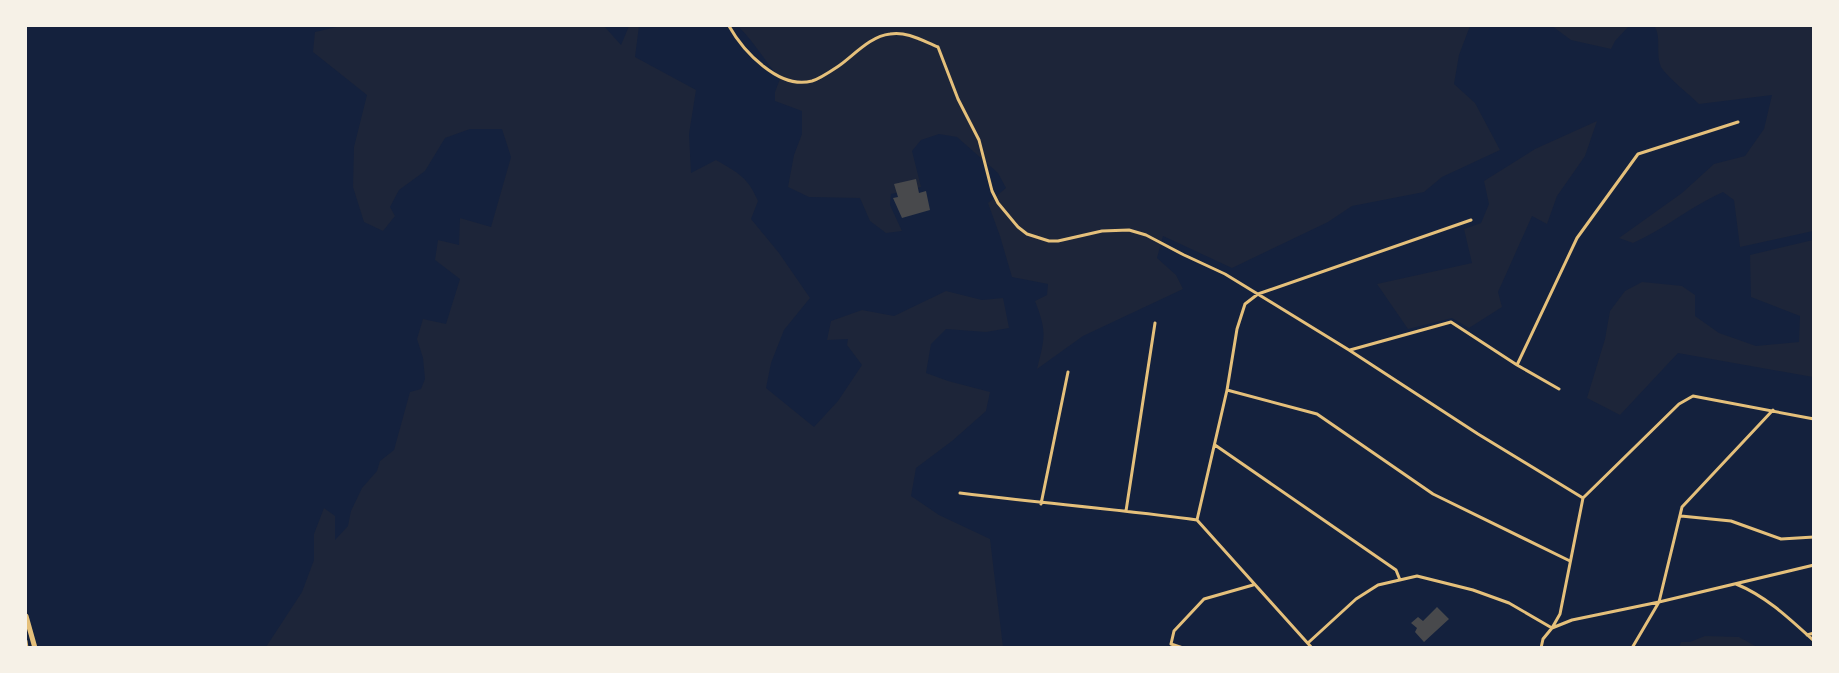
<svg xmlns="http://www.w3.org/2000/svg" width="1839" height="673" font-family="Spectral,serif">
  <style>
    .green { fill: #1d2539 }
    .building { fill: #48494c }
    .lines { fill: none; stroke-linecap: round; stroke-linejoin: round }
    .minor { stroke: #e5c07b; stroke-width: 3 }
    .primary { stroke: #e5c07b; stroke-width: 5 }
  </style>
  <rect width="100%" height="100%" fill="#14213d"/>
  <path class="green" d="M341 26H604L621 45 629 26H639L635 57 696 90 689 134 691 173 716 160C738 173 748 177 758 201L751 219 779 253 810 298 784 330 771 363 766 388 814 427 838 401 862 365 847 345 848 339 827 340 831 321 862 310 894 316 946 291 982 300 1003 298 1009 328 986 332 946 329 931 344 926 373 948 381 990 392 986 411 952 441 916 468 911 496 939 515 990 539 1003 647H266L302 592 314 560V534L324 508 335 516V540L348 526 351 511 362 488 377 471 380 461 394 450 410 392 421 389 425 379 423 358 417 339 423 319 446 324 460 279 435 260 438 240 459 245 460 218 491 227 511 157 502 129H470L445 138 425 171 399 190 390 207 395 216 383 231 364 222 353 187 354 147 367 95 313 52 315 32Z
    M738 26H1470L1459 55 1454 84 1475 103 1500 150 1442 177 1424 192 1352 206 1328 222 1232 268 1163 236 1157 258 1176 275 1183 289 1083 336 1037 369C1045 337 1047 332 1035 301L1047 295 1048 284 1012 277 1000 236 988 203 1006 188 998 173 957 137 939 134 921 140 912 151 921 187 891 194 890 205 902 231 886 233 870 221 860 198 809 197 788 187 794 155 802 134V111L775 101V92L780 79C765 61 754 42 738 26Z
    M1552 26H1629L1615 41 1611 49 1571 40Z
    M1654 26H1813V231L1740 247 1734 200 1723 192C1691 206 1665 229 1633 243L1619 238 1682 193 1714 164 1745 156 1764 129 1772 95 1699 104C1690 95 1667 77 1661 67 1655 54 1662 36 1654 26Z
    M1597 121 1585 156 1557 196 1547 224 1532 216 1498 292 1502 307 1469 328 1452 318 1408 329 1377 284 1472 263 1464 229 1481 223 1489 204 1484 181 1535 149Z
    M1813 240V377L1678 353 1620 415 1587 398 1605 339 1610 311 1625 291 1642 282 1682 286 1695 295V316L1719 333 1756 346 1799 342 1800 316 1751 297 1750 255Z
    M1705 636 1739 637 1757 647H1679L1681 642H1690Z"/>
  <path class="building" d="M916 179 919 193 926 191 930 210 902 218 893 198 898 197 894 184Z
    M1437 607 1449 619 1424 642 1415 632 1417 628 1411 623 1418 617 1423 621Z"/>
  <g class="lines">
    <path class="minor" d="M729 26C743 51 779 90 812 81 821 78 831 71 840 65 855 54 871 36 890 34 907 31 923 41 938 47L958 99 979 140 992 191 998 203 1018 227 1027 234 1049 241H1058L1102 231 1129 230 1146 235 1184 255 1225 274 1349 350 1478 434 1583 498
      M1350 350 1451 322 1517 365 1559 389
      M1517 365 1577 238 1638 154 1738 122
      M1227 390 1317 414 1433 494 1570 561
      M1215 445 1396 570 1400 580
      M960 493C1039 503 1118 509 1197 520L1312 648
      M1041 504 1068 372
      M1126 511 1155 323
      M1681 516 1731 521 1781 539 1814 537
      M1197 520 1227 390 1237 329 1245 304 1258 294 1471 220
      M1736 584C1766 596 1790 619 1814 641
      M1807 635 1814 633
      M26 641 27 648
      M1309 642 1356 599 1378 585 1417 576 1473 590 1509 603 1552 628 1560 614 1583 498 1679 404 1693 396 1814 419
      M1183 648 1171 644 1174 631 1204 599 1253 585
      M1541 648 1543 639 1552 628 1572 620 1659 602 1814 565
      M1632 648 1659 602 1682 507 1773 410"/>
    <path class="primary" d="M26 616 35 648"/>
  </g>
  <rect width="1839" height="673" fill="none" stroke="#f6f1e7" stroke-width="54"/>
</svg>
